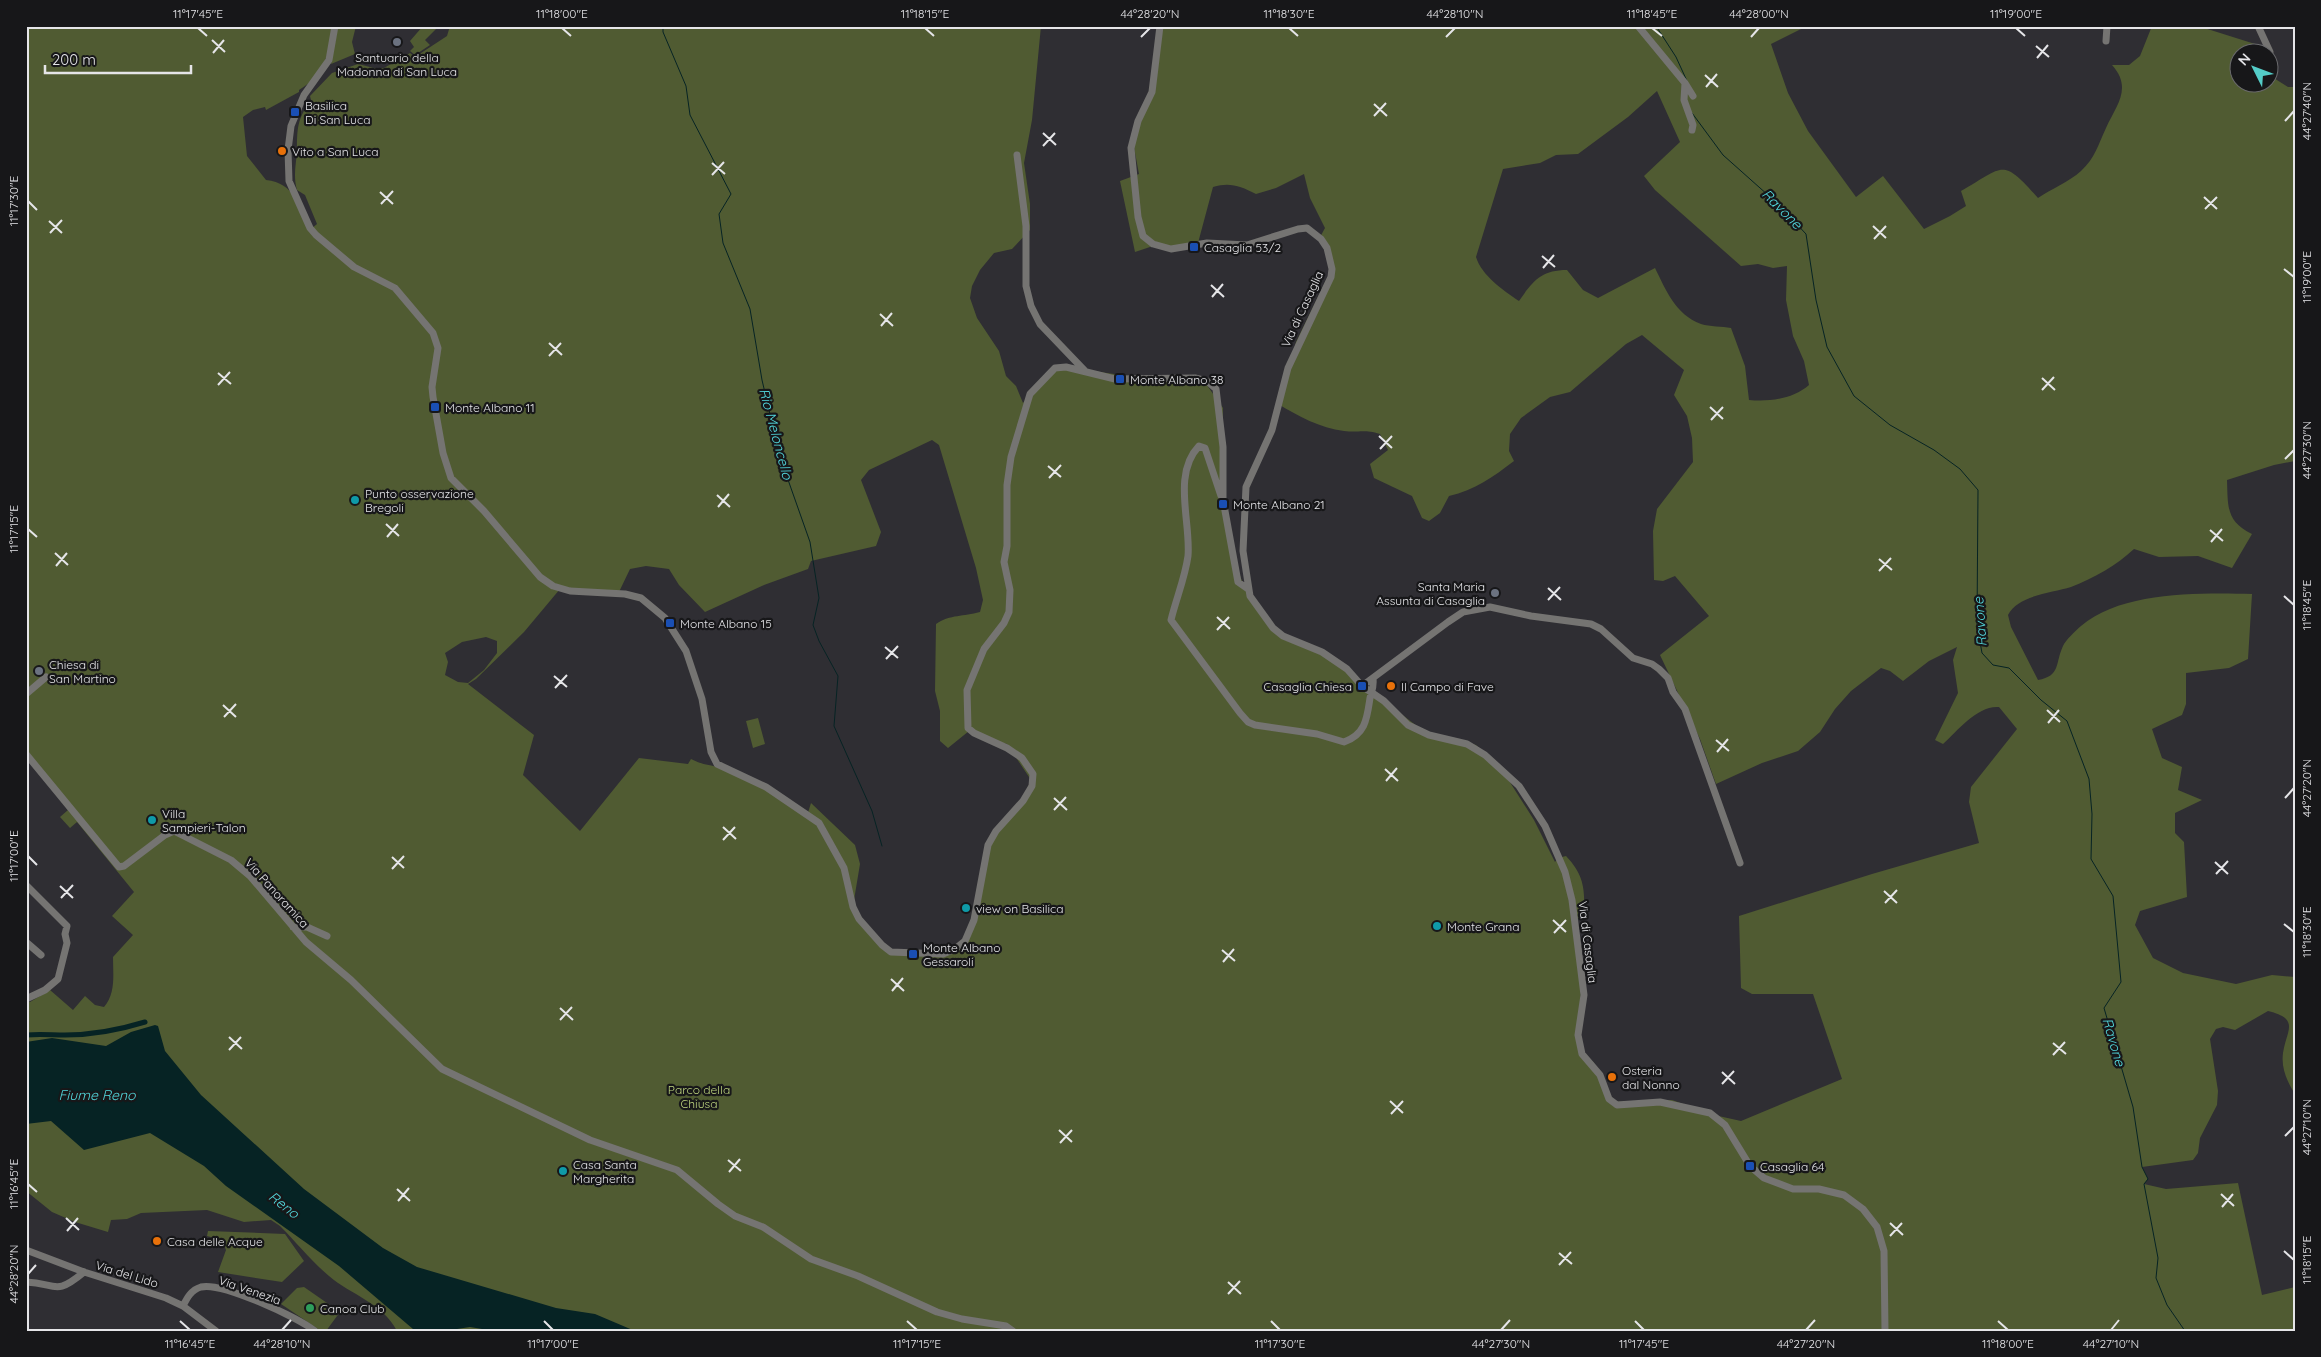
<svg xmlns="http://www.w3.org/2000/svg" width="2321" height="1357" font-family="Quicksand,sans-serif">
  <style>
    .green { fill: #505b32; fill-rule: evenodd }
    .water { fill: #062324 }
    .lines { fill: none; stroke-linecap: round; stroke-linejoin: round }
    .stream { stroke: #062324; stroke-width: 1 }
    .canal { stroke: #062324; stroke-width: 5 }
    .minor { stroke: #757472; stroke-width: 7 }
    .ticks { fill: none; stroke: #e5e5e8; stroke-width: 2 }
    .worship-dot { fill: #6b7280; stroke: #171719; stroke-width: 2 }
    .transit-dot { fill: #1a4fb4; stroke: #171719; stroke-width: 2 }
    .food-dot { fill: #e8710a; stroke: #171719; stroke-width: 2 }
    .culture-dot { fill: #0f9aa8; stroke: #171719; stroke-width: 2 }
    .leisure-dot { fill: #2e9e5b; stroke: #171719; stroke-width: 2 }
    .labels { text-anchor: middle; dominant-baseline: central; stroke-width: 4.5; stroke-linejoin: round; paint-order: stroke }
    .poi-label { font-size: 12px; fill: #e5e5e8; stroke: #171719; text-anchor: start }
    .street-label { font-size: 12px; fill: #e5e5e8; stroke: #171719 }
    .park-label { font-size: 12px; fill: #bfd67f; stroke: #171719 }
    .water-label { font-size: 14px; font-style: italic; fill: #53d9de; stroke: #171719 }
    .neatline { fill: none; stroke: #e5e5e8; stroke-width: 2 }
    .ticks-label { font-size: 12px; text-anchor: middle; fill: #e5e5e8 }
  </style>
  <rect width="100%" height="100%" fill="#2f2e33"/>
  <path class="green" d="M26 26H333C329 53 325 75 299 90V92L266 110 265 107 253 110 243 117 247 156 266 180C295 183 298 206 311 229L317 224 305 195 297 190C293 176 296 165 297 151 297 129 297 119 311 100L310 96 332 73 358 64 378 69 384 68 410 53 415 57 447 36 450 26H1041L1032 120 1024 163 1030 204V230L1012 249 994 253 980 270 972 286 970 298 977 318 999 351 1006 376 1016 386 1023 403 1050 370 1079 369 1142 378 1204 381 1223 408 1222 471 1229 546 1245 589 1284 640 1309 643 1422 730 1476 745 1506 776 1534 820 1555 862 1558 858 1566 856C1584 875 1585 889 1584 914L1572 923 1581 959 1580 1048 1594 1063 1609 1102 1672 1100 1714 1115 1741 1121 1842 1079 1813 994H1752L1741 988 1739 916 1872 874 1979 843 1969 802 1971 787 2017 729 1999 707C1978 705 1958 730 1943 744L1935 740 1958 693 1953 660 1957 647 1929 661 1903 681 1890 671 1881 668 1851 691 1835 709 1820 732 1798 751 1762 763 1716 784 1700 739 1660 655 1709 616 1675 576 1663 581 1654 580 1653 531 1657 509 1693 462 1692 438 1687 416 1674 395 1684 370 1642 335 1626 344 1570 392 1550 397 1521 418 1510 434 1509 451 1514 461C1493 477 1475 490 1449 496L1440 513 1429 521 1422 518 1412 496 1374 478 1370 464 1388 450 1380 434C1363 429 1359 433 1344 431 1320 428 1298 416 1278 404L1296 342 1331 270 1328 255 1319 239 1325 228 1310 198 1304 174 1276 188 1256 194C1240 186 1230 182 1213 187L1198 243 1170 250 1153 246 1135 252 1120 181 1139 174 1133 142 1144 114 1163 26H1807L1771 44 1788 93 1808 131 1856 197 1883 176 1924 229 1950 216 1966 206 1961 191C2004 167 2001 156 2038 198 2051 189 2069 182 2081 171 2095 158 2098 145 2106 128 2116 106 2133 88 2112 65H2129L2140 56 2152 26H2198L2255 44 2260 52H2238V82H2268L2269 75 2288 87H2295V461L2274 465 2227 480C2228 507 2226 521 2252 534L2232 568 2198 556 2159 557 2134 549C2117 565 2094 578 2071 587 2052 593 2018 595 2008 615L2011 627 2038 680C2061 676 2055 663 2063 646 2066 640 2075 631 2081 626 2122 591 2201 593 2252 594L2248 659 2229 668 2186 673V704L2182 715 2152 729 2162 758 2182 767 2178 790 2202 800 2175 813V833L2184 842 2187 897 2140 911 2135 925 2153 958 2183 973 2236 984 2272 975 2295 977V1094C2287 1081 2281 1069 2283 1053 2286 1031 2301 1019 2268 1011L2235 1030 2223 1027 2216 1029 2210 1039 2218 1091 2217 1105 2200 1138 2198 1153 2193 1160 2142 1167 2148 1179 2144 1184 2166 1189 2238 1183 2262 1295 2295 1287V1331H397C383 1303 351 1295 329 1276 311 1261 296 1242 280 1226L271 1220 244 1222 207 1210 141 1213 127 1219 111 1220 108 1232 75 1222 52 1212 26 1191V1001L30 1002 50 990 73 1010 85 996 95 1005 104 1007C116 993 113 974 113 957L133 935 112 916 134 892 77 822 70 828 60 817 68 810 26 753ZM1657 91 1680 142 1644 176 1655 190 1741 266 1758 264 1773 268 1787 266 1786 300 1793 336 1804 361 1809 385C1793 399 1769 402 1749 400L1745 366 1731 328C1722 326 1710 327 1701 324 1675 314 1666 290 1655 268L1598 298 1583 290 1567 270C1541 270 1533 281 1519 301 1503 290 1482 276 1476 257L1503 169 1540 163 1556 155 1578 154 1628 117ZM932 440 939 445 976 568 983 600 980 612C963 617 951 614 936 624L935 691 940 711V741L948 748 969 731 975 735 1007 744 1031 780 1018 809 987 842 969 938 954 951 886 949 853 906 860 864 855 845 811 803 807 816C784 800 747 776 721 768 708 764 705 766 691 759L688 764 639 758 580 831 523 775 534 735 468 684 476 679 524 632 560 589 618 594 630 569 646 566 669 569 679 585 705 612 764 585 808 569 811 561 876 546 881 532 861 480 869 470ZM486 637 497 641V653L484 670 468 683 458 682 445 675 448 662 445 653 462 642Z
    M338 26H356L352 42 355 54 331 64Z
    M423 26H439L425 40 430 45 415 55 410 51 414 47 410 41Z
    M758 718 765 744 753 748 746 721Z
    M208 1231 285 1234 304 1261 282 1282 218 1272 226 1250 222 1240 207 1236Z
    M304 1287 340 1312 326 1331H321L281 1304 297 1288Z"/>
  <path class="water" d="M155 1025 158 1026 165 1051 201 1095 304 1189 383 1248 417 1267 556 1308 595 1314 635 1331H494L470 1327 444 1331 413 1329 339 1266 226 1186 204 1166 150 1133 84 1150 51 1121 26 1124V1042L52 1038 106 1046 131 1032Z"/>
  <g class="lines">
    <path class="stream" d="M663 26V32L686 86 690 115 731 194 719 214 723 243 750 309 762 380 780 457 810 542 819 598 813 625 819 641 838 676 834 726 872 811 882 846
      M1656 26 1676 57 1687 81
      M1692 113 1723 155 1778 204 1806 234 1816 300 1827 347 1854 396 1890 425 1934 450 1960 469 1978 490 1977 625 1982 653 1993 665 2009 668 2041 700 2067 721 2089 779 2092 814 2091 859 2113 896 2121 982 2104 1008 2133 1107 2142 1167 2148 1179 2144 1184 2158 1258 2156 1278 2167 1305 2185 1331"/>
    <path class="canal" d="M26 1035C40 1034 52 1035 65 1035 92 1035 119 1030 145 1022"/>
    <path class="minor" d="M335 26 329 60 304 95 291 126 288 150 289 181 310 228 316 235 354 267 395 288 433 333 438 348 432 387 433 397 443 453 451 478 484 511 540 577 553 586 570 591 625 594 641 598 665 618 686 651 702 699 711 752 717 764 766 787 819 823 844 868 853 907 859 919 882 945 891 952 943 954 955 949 965 941 974 920 988 845 996 831 1023 801 1032 786 1033 774 1022 758 1007 748 974 733 968 728 967 690 984 649 1004 623 1009 612 1010 590 1004 562 1007 546V485L1011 457 1030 394 1055 368 1066 367 1115 379 1195 378 1207 381 1216 389 1223 447V500L1238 582 1248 589
      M1160 26 1152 92 1138 121 1131 148 1138 217 1143 236 1153 244 1171 249 1207 243 1247 245 1298 229 1307 228 1321 239 1327 248 1332 269 1331 277 1288 368 1272 430 1246 487 1243 551 1250 596 1273 628 1283 636 1322 652 1347 669 1362 686 1384 701 1408 725 1429 735 1467 744 1485 755 1519 786 1545 826 1565 872 1572 900 1584 995 1578 1035 1582 1054 1600 1075 1609 1099 1617 1105 1660 1102 1710 1113 1725 1125 1750 1166 1764 1178 1793 1189H1819L1844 1195 1863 1209 1877 1227 1884 1251 1885 1331
      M1638 26 1685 83 1684 100 1693 125 1692 130
      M2258 26 2270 52 2268 56
      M2106 41 2107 26
      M1685 83 1693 96
      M1017 155 1026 226V286L1031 306 1040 324 1085 371
      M1221 496 1205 448 1199 446C1172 474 1191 522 1188 556 1185 578 1176 599 1171 620L1240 713 1248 722 1255 725 1317 734 1344 742C1366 734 1367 718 1370 698 1372 690 1374 687 1373 679
      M1362 686 1448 622 1463 612 1490 607 1531 616 1591 624 1601 629 1633 658 1652 664 1659 669 1668 678 1673 692 1685 709 1740 863
      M26 694 46 677
      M26 754 119 867 124 866 165 835 174 831 231 860 250 876 306 942 351 980 442 1069 590 1140 677 1170 718 1204 735 1216 763 1227 811 1259 858 1276 937 1312 962 1319 1006 1326 1013 1331
      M26 885 67 926 65 934 67 943 58 979 45 990 26 999
      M293 927H307L327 936
      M26 942 41 955
      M26 1250 84 1272 166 1298 183 1306 216 1331
      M26 1282C57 1283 54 1297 84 1272
      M183 1306C187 1298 191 1290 201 1287 222 1282 297 1317 315 1331"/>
  </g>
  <path class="ticks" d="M198 28 207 36M562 28 571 36M925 28 934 36M1289 28 1298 36M1652 28 1662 36M2016 28 2025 36M1141 37 1150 28M1446 37 1455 28M1751 37 1759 28M212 40 225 52M2036 46 2049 57M213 53 224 40M2037 58 2048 45M1705 75 1718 87M1706 87 1717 74M1374 104 1387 116M1374 116 1386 103M2285 121 2294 111M1043 133 1056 145M1043 146 1055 133M712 163 725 174M712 175 724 162M380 192 393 204M2204 197 2217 209M28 201 37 210M381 204 393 191M2205 209 2217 197M49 221 62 233M1873 226 1886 238M50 233 62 220M1874 239 1886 226M1542 256 1555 267M1543 268 1554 255M2284 269 2294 277M1211 285 1224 297M1212 297 1223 284M880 314 893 326M881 326 892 313M549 343 562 355M549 356 561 343M218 373 231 384M2042 378 2055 390M218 385 230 372M2042 390 2054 377M1710 407 1723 419M1711 420 1723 407M1379 436 1392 448M1380 449 1392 436M2285 459 2294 450M1048 466 1061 477M1049 478 1061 465M717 495 730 507M718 507 729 494M386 524 399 536M28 529 37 537M2210 530 2223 541M387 537 398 524M2211 542 2222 529M55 553 68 565M1879 559 1892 570M56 566 67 553M1879 571 1891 558M1548 588 1561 600M2284 596 2294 605M1548 600 1560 587M1217 617 1230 629M1217 630 1229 617M885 647 898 658M886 659 898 646M554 676 567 687M555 688 567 675M223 705 236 717M2047 710 2060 722M224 717 236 704M2048 723 2059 710M1716 740 1729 751M1717 752 1728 739M1385 769 1398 781M1386 781 1397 768M1054 798 1067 810M2285 798 2294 788M1054 810 1066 797M723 827 736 839M723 840 735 827M28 856 37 865M392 857 404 868M2215 862 2228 874M392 869 404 856M2216 874 2228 861M60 886 73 898M1884 891 1897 903M61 898 73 885M1885 903 1897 890M1553 920 1566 932M2284 924 2294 932M1554 933 1566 920M1222 950 1235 961M1223 962 1234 949M891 979 904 991M892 991 903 978M560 1008 573 1020M560 1020 572 1007M229 1037 242 1049M2053 1043 2066 1054M229 1050 241 1037M2053 1055 2065 1042M1722 1072 1735 1084M1722 1084 1734 1071M1390 1101 1403 1113M1391 1114 1403 1101M1059 1130 1072 1142M2285 1136 2294 1127M1060 1143 1072 1130M728 1160 741 1171M729 1172 740 1159M28 1184 37 1192M397 1189 410 1201M2221 1194 2234 1206M398 1201 409 1188M2222 1207 2233 1194M66 1218 79 1230M1890 1223 1903 1235M67 1231 78 1218M1890 1236 1902 1223M2284 1251 2294 1260M1559 1253 1572 1264M1559 1265 1571 1252M28 1274 36 1265M1228 1282 1241 1294M1228 1294 1240 1281M180 1321 190 1330M544 1321 553 1330M907 1321 917 1330M1271 1321 1280 1330M1635 1321 1644 1330M1998 1321 2008 1330M282 1330 291 1320M1501 1330 1510 1320M1806 1330 1815 1320M2111 1330 2119 1320"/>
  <g class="worship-dot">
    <circle cx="397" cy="42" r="5"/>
    <circle cx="1495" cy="593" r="5"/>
    <circle cx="39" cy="671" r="5"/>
  </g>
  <g class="transit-dot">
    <rect x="290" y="107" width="10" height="10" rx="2.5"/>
    <rect x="1189" y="242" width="10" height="10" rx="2.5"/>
    <rect x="1115" y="374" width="10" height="10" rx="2.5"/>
    <rect x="430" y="402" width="10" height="10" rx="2.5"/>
    <rect x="1218" y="499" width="10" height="10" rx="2.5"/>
    <rect x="665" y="618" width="10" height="10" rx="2.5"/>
    <rect x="1357" y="681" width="10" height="10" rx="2.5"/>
    <rect x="908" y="949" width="10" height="10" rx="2.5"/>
    <rect x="1745" y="1161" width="10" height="10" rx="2.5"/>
  </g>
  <g class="food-dot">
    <circle cx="282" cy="151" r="5"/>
    <circle cx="1391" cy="686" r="5"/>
    <circle cx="1612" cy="1077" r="5"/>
    <circle cx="157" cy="1241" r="5"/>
  </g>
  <g class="culture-dot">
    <circle cx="355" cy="500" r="5"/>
    <circle cx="152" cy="820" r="5"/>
    <circle cx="966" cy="908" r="5"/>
    <circle cx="1437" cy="926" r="5"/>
    <circle cx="563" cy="1171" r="5"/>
  </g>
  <circle class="leisure-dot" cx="310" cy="1308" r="5"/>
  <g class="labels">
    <g class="poi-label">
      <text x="397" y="57" text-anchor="middle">Santuario della<tspan x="397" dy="14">Madonna di San Luca</tspan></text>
      <text x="305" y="105">Basilica<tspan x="305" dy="14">Di San Luca</tspan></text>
      <text x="292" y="151">Vito a San Luca</text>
      <text x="1204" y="247">Casaglia 53/2</text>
      <text x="1130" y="379">Monte Albano 38</text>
      <text x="445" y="407">Monte Albano 11</text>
      <text x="365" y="493">Punto osservazione<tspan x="365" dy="14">Bregoli</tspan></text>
      <text x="1233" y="504">Monte Albano 21</text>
      <text x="1485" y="586" text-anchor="end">Santa Maria<tspan x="1485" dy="14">Assunta di Casaglia</tspan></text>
      <text x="680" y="623">Monte Albano 15</text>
      <text x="49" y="664">Chiesa di<tspan x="49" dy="14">San Martino</tspan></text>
      <text x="1352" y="686" text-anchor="end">Casaglia Chiesa</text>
      <text x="1401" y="686">Il Campo di Fave</text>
      <text x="162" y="813">Villa<tspan x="162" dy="14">Sampieri-Talon</tspan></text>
      <text x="976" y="908">view on Basilica</text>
      <text x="1447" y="926">Monte Grana</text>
      <text x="923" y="947">Monte Albano<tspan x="923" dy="14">Gessaroli</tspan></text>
      <text x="1622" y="1070">Osteria<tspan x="1622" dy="14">dal Nonno</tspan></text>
      <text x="573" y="1164">Casa Santa<tspan x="573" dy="14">Margherita</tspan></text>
      <text x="1760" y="1166">Casaglia 64</text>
      <text x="167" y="1241">Casa delle Acque</text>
      <text x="320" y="1308">Canoa Club</text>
    </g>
    <g class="street-label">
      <text transform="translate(1302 309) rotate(-65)">Via di Casaglia</text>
      <text transform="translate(277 893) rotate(48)">Via Panoramica</text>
      <text transform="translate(1588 942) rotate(83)">Via di Casaglia</text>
      <text transform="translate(127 1274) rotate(17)">Via del Lido</text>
      <text transform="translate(250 1290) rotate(19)">Via Venezia</text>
    </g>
    <g class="park-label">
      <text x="699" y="1089">Parco della<tspan x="699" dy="14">Chiusa</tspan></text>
    </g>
    <g class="water-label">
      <text transform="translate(1782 209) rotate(45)">Ravone</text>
      <text transform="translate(776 434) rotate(75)">Rio Meloncello</text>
      <text transform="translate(1980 622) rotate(-94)">Ravone</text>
      <text transform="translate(2114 1042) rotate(74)">Ravone</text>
      <text x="97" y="1095">Fiume Reno</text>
      <text transform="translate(284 1205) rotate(38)">Reno</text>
    </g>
  </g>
  <rect width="2321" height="1357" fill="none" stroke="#171719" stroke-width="55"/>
  <g transform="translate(2254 68) rotate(312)"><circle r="24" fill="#171719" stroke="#69696c"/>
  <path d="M0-4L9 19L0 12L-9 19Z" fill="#54cdc8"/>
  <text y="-8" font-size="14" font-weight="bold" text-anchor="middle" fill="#e5e5e8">N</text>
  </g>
  <path d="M45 65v8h146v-8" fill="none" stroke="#e5e5e8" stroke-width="2.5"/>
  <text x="52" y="65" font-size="15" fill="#e5e5e8" stroke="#171719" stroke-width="4" paint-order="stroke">200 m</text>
  <rect x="28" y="28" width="2266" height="1302" class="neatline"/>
  <g class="ticks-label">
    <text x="198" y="18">11°17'45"E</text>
    <text x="562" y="18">11°18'00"E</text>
    <text x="925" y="18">11°18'15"E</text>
    <text x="1150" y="18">44°28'20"N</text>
    <text x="1289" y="18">11°18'30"E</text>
    <text x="1455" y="18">44°28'10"N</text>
    <text x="1652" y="18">11°18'45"E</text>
    <text x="1759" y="18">44°28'00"N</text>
    <text x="2016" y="18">11°19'00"E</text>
    <text transform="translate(2307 111) rotate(-90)" y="4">44°27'40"N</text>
    <text transform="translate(14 201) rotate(-90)" y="4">11°17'30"E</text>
    <text transform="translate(2307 277) rotate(-90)" y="4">11°19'00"E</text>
    <text transform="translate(2307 450) rotate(-90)" y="4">44°27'30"N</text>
    <text transform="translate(14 529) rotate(-90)" y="4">11°17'15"E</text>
    <text transform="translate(2307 605) rotate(-90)" y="4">11°18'45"E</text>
    <text transform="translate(2307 788) rotate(-90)" y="4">44°27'20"N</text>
    <text transform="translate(14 856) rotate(-90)" y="4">11°17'00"E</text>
    <text transform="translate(2307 932) rotate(-90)" y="4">11°18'30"E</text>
    <text transform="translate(2307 1127) rotate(-90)" y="4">44°27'10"N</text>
    <text transform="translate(14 1184) rotate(-90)" y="4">11°16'45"E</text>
    <text transform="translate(2307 1260) rotate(-90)" y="4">11°18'15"E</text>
    <text transform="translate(14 1274) rotate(-90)" y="4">44°28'20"N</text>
    <text x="190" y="1348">11°16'45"E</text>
    <text x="282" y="1348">44°28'10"N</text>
    <text x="553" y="1348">11°17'00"E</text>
    <text x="917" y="1348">11°17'15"E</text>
    <text x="1280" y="1348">11°17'30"E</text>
    <text x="1501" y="1348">44°27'30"N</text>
    <text x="1644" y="1348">11°17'45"E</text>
    <text x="1806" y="1348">44°27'20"N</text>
    <text x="2008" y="1348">11°18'00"E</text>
    <text x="2111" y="1348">44°27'10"N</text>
  </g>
</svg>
